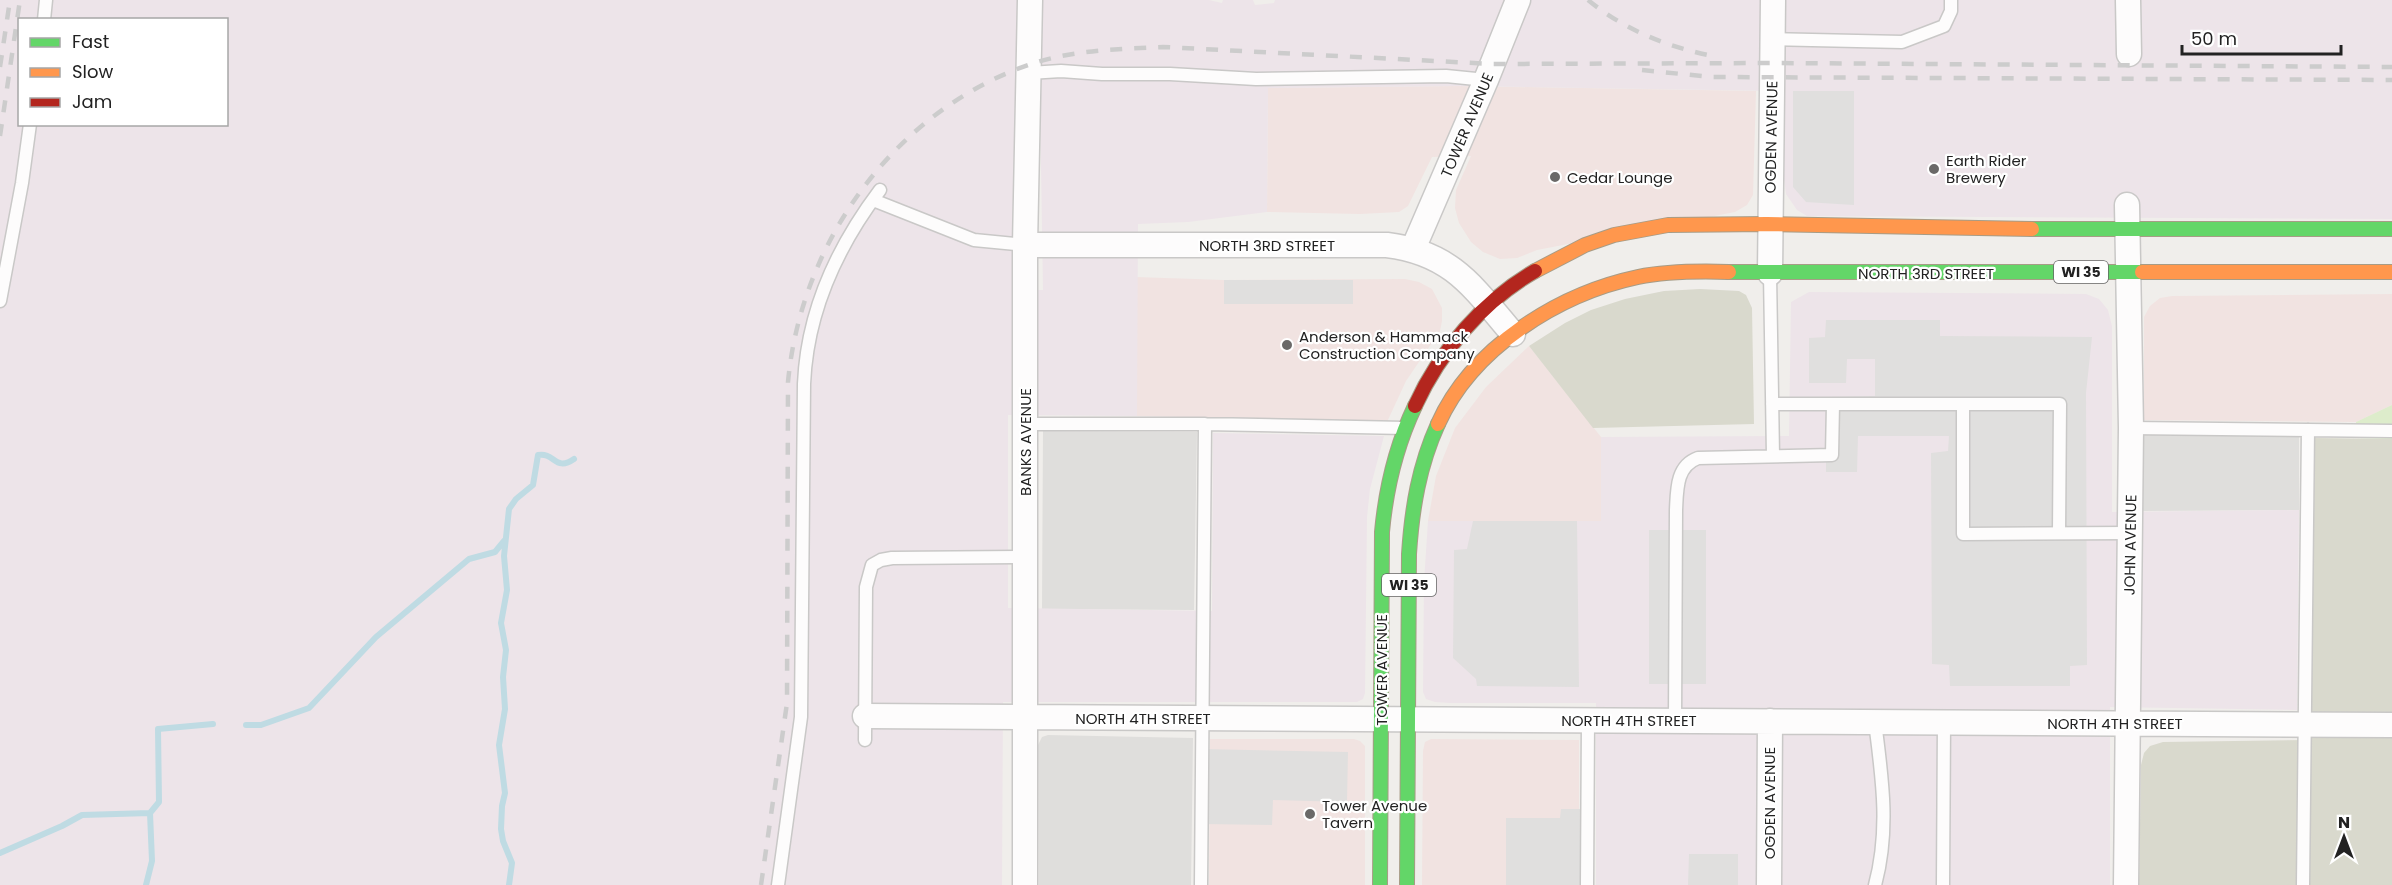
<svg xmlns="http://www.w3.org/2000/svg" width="2392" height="885" font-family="Poppins,sans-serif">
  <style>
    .residential { fill: #dfdedc }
    .commercial { fill: #f1e3e1 }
    .industrial { fill: #ede4e9; fill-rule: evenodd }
    .construction { fill: #d9d9cd }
    .grass { fill: #ddeccb }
    .parking { fill: #e0dfde }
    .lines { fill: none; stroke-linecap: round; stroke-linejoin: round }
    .stream { stroke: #bfdbe3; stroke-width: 6 }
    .lane-casing { stroke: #c9c8c7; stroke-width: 15 }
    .street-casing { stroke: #c9c8c7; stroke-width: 27 }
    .fast-casing { stroke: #a79c86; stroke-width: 16 }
    .slow-casing { stroke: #a79c86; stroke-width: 16 }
    .jam-casing { stroke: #a79c86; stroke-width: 16 }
    .lane { stroke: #fdfcfc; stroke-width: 12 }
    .street { stroke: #fdfcfc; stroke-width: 24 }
    .fast { stroke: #63d668; stroke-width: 14 }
    .slow { stroke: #ff974d; stroke-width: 14 }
    .jam { stroke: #b3261e; stroke-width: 14 }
    .rail { stroke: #ccc; stroke-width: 4.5; stroke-dasharray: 12 12; stroke-linecap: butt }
    .poi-dot { fill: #6a6968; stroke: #fff; stroke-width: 2 }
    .labels { text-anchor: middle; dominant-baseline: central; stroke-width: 4.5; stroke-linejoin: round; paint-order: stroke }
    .shield { fill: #fff; stroke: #646464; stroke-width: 1.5 }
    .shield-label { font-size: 14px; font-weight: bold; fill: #222 }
    .street-label { font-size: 15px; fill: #222; stroke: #fff }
    .poi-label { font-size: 15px; fill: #222; stroke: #fff; text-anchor: start }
  </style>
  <rect width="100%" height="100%" fill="#f0eeeb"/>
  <path class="residential" d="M1043 431 1197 432 1194 610 1042 609Z
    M2143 435 2299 436V510L2143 511Z
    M1048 735 1193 738 1191 885H1039L1038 745 1042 737Z"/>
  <path class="commercial" d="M1458 86 1756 91 1753 195 1747 205 1735 212 1537 250 1517 258 1500 259 1483 252 1471 242 1459 223 1455 208 1456 190 1471 156 1432 157 1408 206 1399 212 1360 214 1267 212 1268 88Z
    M1136 277 1224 280 1405 279 1419 282 1432 289 1442 308V321L1440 331 1406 381 1387 422 1137 416Z
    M2392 294V405L2356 422 2144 420V317L2150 306 2160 298 2172 296Z
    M1529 346 1601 437V521H1428L1436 476 1455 428 1486 387Z
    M1210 739H1354L1360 741 1365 746V885H1209Z
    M1431 739 1579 740V885H1422L1423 751 1425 742Z"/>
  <path class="industrial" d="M0 0H1209L1222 3 1223 0H1253L1255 5 1274 3 1275 0H2392V219L1807 216 1797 210 1786 194 1784 178 1783 91 1458 86 1268 88 1267 212 1188 222 1138 224 1137 416 1008 415V608L1212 611 1213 433 1384 436 1370 489 1367 517 1365 693 1363 699 1357 702H1003L1002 885H0ZM20 20H226V124H20ZM1040 104 1043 290H1012L1017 222Z
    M1809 292 2086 294 2099 299 2108 310 2112 326V512L2299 510 2297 710 2110 707V885H1596V703H1450L1435 702 1426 699 1423 692 1424 582 1428 521H1601V437L1789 436 1791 302Z"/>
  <path class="construction" d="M1700 289 1739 291 1746 295 1752 308 1754 424 1593 428 1529 346 1565 323 1591 310 1625 299 1664 291Z
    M2314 438 2392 439V885H2139L2141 765 2144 753 2150 746 2163 742 2311 740Z"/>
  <path class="grass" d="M2392 405V439L2356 438V422Z"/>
  <path class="parking" d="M1793 91H1854V205L1806 202 1793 187Z
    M1224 280H1353V304H1224Z
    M1826 320H1940V336L2092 337 2086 393 2087 665 2070 666V686H1950L1949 665 1932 664 1931 453 1948 451 1949 436H1858L1857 472H1826V397L1875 396V359H1847L1846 383H1809V338L1825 337Z
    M1473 521H1577L1579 687 1477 686 1476 679 1453 658 1454 550 1467 549Z
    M1649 530H1706V684H1649Z
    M1202 749 1348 752 1347 802 1273 800 1272 825 1202 824Z
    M1561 809H1587V885H1506V818H1560Z
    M1689 854H1738V885H1688Z"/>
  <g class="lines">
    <path class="stream" d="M246 725H261L309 708 376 637 469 559 495 552 504 541
      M0 853 62 826 82 815 150 813 159 802 158 729 213 724
      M146 885 152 861 150 813
      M509 885 512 863 503 841 501 829 502 806 505 793 499 745 505 709 503 677 506 650 501 623 507 590 504 556 509 509 516 499 533 485 538 455C555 452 555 472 574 459"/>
    <defs>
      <path id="lane" d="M44 20 46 0
        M1772 39 1902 42 1944 26 1951 11V0
        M1029 73 1061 71 1102 74H1170L1256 79 1446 76 1486 80
        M873 200 974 240 1025 245
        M1770 274 1773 456
        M0 301 22 183 30 124
        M1772 404H2060L2059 533
        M1963 404V534L2130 533
        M1025 424H1205L1405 428
        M2131 428 2392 431
        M1675 721 1676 510C1677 490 1676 466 1698 458L1832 455 1833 404
        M1875 722C1882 777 1890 830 1875 885
        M865 740 866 587 872 565 881 560 892 558 1025 557
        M778 885 801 717 804 384C807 312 837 247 880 190
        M1201 885 1205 424
        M1587 885 1588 720
        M1943 885 1944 722
        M2303 885 2308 430"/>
      <path id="street" d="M2128 0 2129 54
        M1025 245H1387C1452 253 1473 287 1513 334
        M1413 249 1486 80 1518 0
        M1770 273 1773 0
        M865 716 2392 725
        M1025 885V245L1030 0
        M1769 885 1770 721
        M2126 885 2131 428 2127 205"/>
      <path id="fast" d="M2032 229H2392
        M1729 272H2142
        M1380 885 1382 532C1386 488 1396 446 1415 406
        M1407 885 1409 554C1412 508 1419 466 1438 424"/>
      <path id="slow" d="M1535 271 1585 245 1614 235 1668 225 1767 224 2032 229
        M2142 272H2392
        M1438 424C1472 348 1558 294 1638 277 1668 271 1698 271 1729 272"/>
      <path id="jam" d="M1415 406C1440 351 1483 301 1535 271"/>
    </defs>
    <use href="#lane" class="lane-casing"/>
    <use href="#street" class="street-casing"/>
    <use href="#fast" class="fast-casing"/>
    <use href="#slow" class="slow-casing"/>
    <use href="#jam" class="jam-casing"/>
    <use href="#lane" class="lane"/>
    <use href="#street" class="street"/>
    <use href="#fast" class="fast"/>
    <use href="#slow" class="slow"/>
    <use href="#jam" class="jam"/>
    <path class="rail" d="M1588 0C1626 31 1670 48 1718 57
      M0 67 10 0
      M1642 70 1711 77 2392 80
      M0 136 20 0
      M761 885 787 703 788 382C801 242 894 112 1028 65 1071 50 1118 49 1163 47L1493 64 1772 63 2392 67"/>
  </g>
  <g class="poi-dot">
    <circle cx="1934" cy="169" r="6"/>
    <circle cx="1555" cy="177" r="6"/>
    <circle cx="1287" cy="345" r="6"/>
    <circle cx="1310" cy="814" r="6"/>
  </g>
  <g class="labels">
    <g class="shield">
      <rect x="2054" y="261" width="54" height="22" rx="4.5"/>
      <rect x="1382" y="574" width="54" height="22" rx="4.5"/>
    </g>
    <g class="shield-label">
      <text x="2081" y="272">WI 35</text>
      <text x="1409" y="585">WI 35</text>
    </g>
    <g class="street-label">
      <text transform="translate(1467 125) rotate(-67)">TOWER AVENUE</text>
      <text transform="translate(1771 137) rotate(-89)">OGDEN AVENUE</text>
      <text x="1267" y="245">NORTH 3RD STREET</text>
      <text x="1926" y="273">NORTH 3RD STREET</text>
      <text transform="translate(1025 442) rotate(-90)">BANKS AVENUE</text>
      <text transform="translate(2130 545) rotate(-89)">JOHN AVENUE</text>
      <text transform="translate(1381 670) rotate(-90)">TOWER AVENUE</text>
      <text x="1143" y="718">NORTH 4TH STREET</text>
      <text x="1629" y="720">NORTH 4TH STREET</text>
      <text x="2115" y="723">NORTH 4TH STREET</text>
      <text transform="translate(1769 803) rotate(-90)">OGDEN AVENUE</text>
    </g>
    <g class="poi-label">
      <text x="1946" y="160">Earth Rider<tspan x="1946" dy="17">Brewery</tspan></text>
      <text x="1567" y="177">Cedar Lounge</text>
      <text x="1299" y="336">Anderson &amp; Hammack<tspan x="1299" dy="17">Construction Company</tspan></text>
      <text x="1322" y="805">Tower Avenue<tspan x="1322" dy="17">Tavern</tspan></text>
    </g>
  </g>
  <rect x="18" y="18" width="210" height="108" fill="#ffffff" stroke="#a7a7a7" stroke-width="1.5"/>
  <rect x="30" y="38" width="30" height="9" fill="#63d668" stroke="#a7a7a7" stroke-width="1.5"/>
  <text x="72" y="48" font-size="18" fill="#222222">Fast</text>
  <rect x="30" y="68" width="30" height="9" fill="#ff974d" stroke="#a7a7a7" stroke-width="1.5"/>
  <text x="72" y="78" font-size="18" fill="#222222">Slow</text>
  <rect x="30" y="98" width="30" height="9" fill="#b3261e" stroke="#a7a7a7" stroke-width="1.5"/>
  <text x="72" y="108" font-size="18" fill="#222222">Jam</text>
  <g transform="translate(2344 837)" stroke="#ffffff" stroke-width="4.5" paint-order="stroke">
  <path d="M0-4.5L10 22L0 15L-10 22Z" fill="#222222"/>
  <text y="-9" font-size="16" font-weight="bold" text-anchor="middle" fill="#222222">N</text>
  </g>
  <path d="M2182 45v9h159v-9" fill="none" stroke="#222222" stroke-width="3"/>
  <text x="2191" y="45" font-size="18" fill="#222222" stroke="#ffffff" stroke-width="4.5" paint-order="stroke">50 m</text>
</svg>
